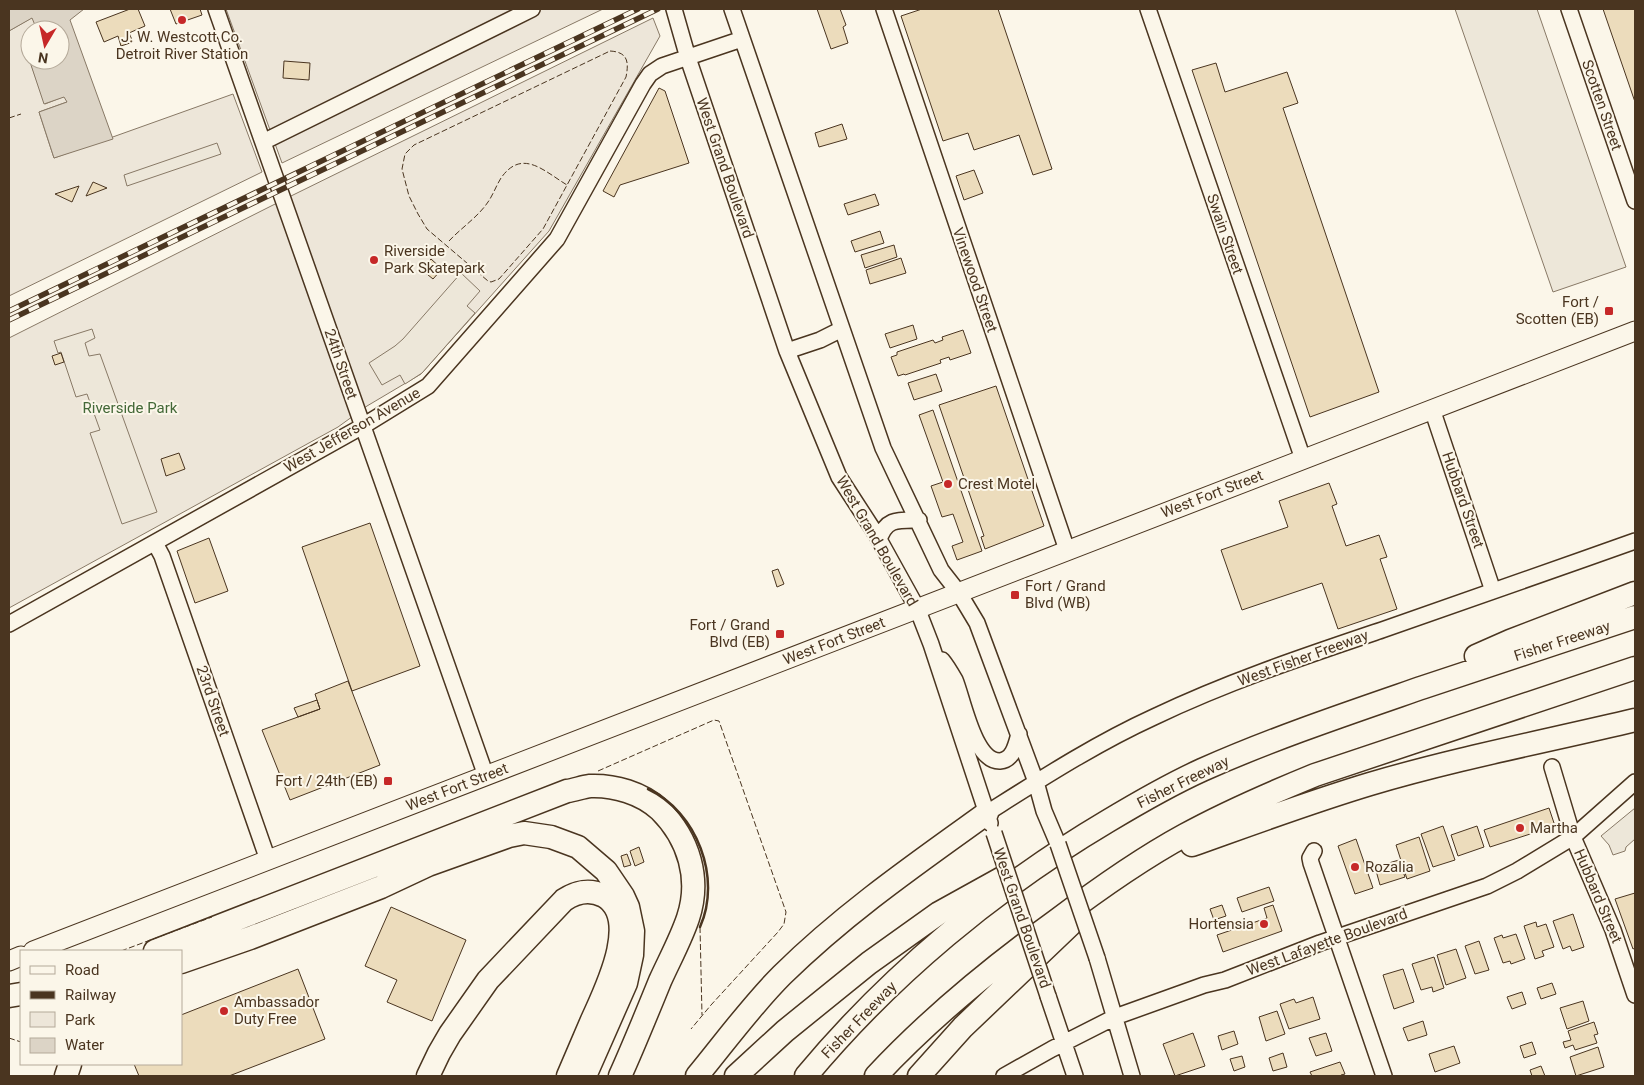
<svg xmlns="http://www.w3.org/2000/svg" width="1644" height="1085" font-family="Roboto,sans-serif">
  <style>
    .green { fill: #ede6d9; stroke: #887966 }
    .parking { fill: #ede7d9; stroke: #887966 }
    .water { fill: #dcd4c6; stroke: #887966 }
    .building { fill: #ecdcbc; stroke: #4a3520 }
    .lines { fill: none; stroke-linecap: round; stroke-linejoin: round }
    .minor-casing { stroke: #4a3520; stroke-width: 18 }
    .major-casing { stroke: #4a3520; stroke-width: 21 }
    .highway-casing { stroke: #4a3520; stroke-width: 25 }
    .minor { stroke: #fbf6e9; stroke-width: 15 }
    .major { stroke: #fbf6e9; stroke-width: 19 }
    .highway { stroke: #fbf6e9; stroke-width: 22 }
    .rail-casing { stroke: #4a3520; stroke-width: 5.5 }
    .rail { stroke: #fbf6e9; stroke-width: 4; stroke-dasharray: 11; stroke-linecap: butt }
    .minor-bridge-casing { stroke: #4a3520; stroke-width: 18; stroke-linecap: butt }
    .minor-bridge { stroke: #fbf6e9; stroke-width: 15 }
    .fence { stroke: #4a3520; stroke-width: 1; stroke-dasharray: 6 2.5; stroke-linecap: butt }
    .wall { stroke: #4a3520; stroke-width: 2.5 }
    .poi-dot { fill: #c62828; stroke: #fbf6e9; stroke-width: 2 }
    .labels { text-anchor: middle; dominant-baseline: central; stroke-width: 4; stroke-linejoin: round; paint-order: stroke }
    .poi-label { font-size: 15px; fill: #4a3520; stroke: #fbf6e9; text-anchor: start }
    .street-label { font-size: 15px; fill: #4a3520; stroke: #fbf6e9 }
    .park-label { font-size: 15px; fill: #436837; stroke: #fbf6e9 }
  </style>
  <rect width="100%" height="100%" fill="#fbf6e9"/>
  <path class="green" d="M226 9H603L282 163Z
    M33 17 37 30H30V37L23 41 45 104 65 96 67 102 39 112 54 158 233 94 262 172 9 296V31Z
    M653 18 660 36 549 231 421 374 367 406 338 427 9 608V338L291 196Z"/>
  <path class="parking" d="M1455 9H1537L1626 267 1553 292Z
    M217 143 221 154 127 186 124 175Z
    M461 273 480 291 467 306 475 313 422 373 405 384 400 375 382 385 369 363 395 346 403 339Z
    M92 329 95 338 85 343 89 356 100 354 157 512 122 524 90 433 100 430 87 394 76 397 61 352 58 353 54 341Z
    M1635 808V839L1626 847 1625 851 1613 855 1609 845 1601 836Z"/>
  <path class="water" d="M9 9H84L70 20 113 139 54 158 39 112 67 102 64 97 44 104 23 41 30 37V60H60V30H37L32 18 9 31Z"/>
  <path class="building" d="M130 9H138L145 26 129 33 133 42 121 46 118 36 104 42 96 22Z
    M170 9H200L202 15 176 24Z
    M817 9H840L846 25 843 27 848 43 831 49Z
    M922 9H998L1052 169 1033 175 1019 135 974 150 968 133 943 141 901 16Z
    M1603 9H1635V102Z
    M284 61 310 63 309 80 283 78Z
    M1216 63 1225 92 1287 72 1298 103 1283 108 1379 392 1310 417 1192 70Z
    M659 88 665 91 689 163 620 185 614 197 603 191Z
    M842 124 847 139 819 147 815 133Z
    M974 170 983 193 964 200 956 176Z
    M93 182 107 188 86 196Z
    M79 186 72 202 55 194Z
    M875 194 879 205 848 215 844 204Z
    M880 231 884 243 855 252 851 241Z
    M894 245 897 257 865 268 861 255Z
    M901 258 906 273 870 284 866 270Z
    M431 259 442 269 433 279 422 270Z
    M913 325 917 339 890 348 885 334Z
    M963 330 971 353 950 360 949 357 940 360 941 363 905 375 904 374 898 376 891 357 897 355V352L933 340 935 343 943 340 942 337Z
    M61 353 64 362 55 365 52 356Z
    M936 374 942 391 914 400 908 383Z
    M996 386 1044 526 985 549 981 537 984 536 939 405Z
    M933 410 982 551 957 560 952 546 963 542 953 514 942 517 931 486 943 482 919 415Z
    M179 453 185 469 166 476 161 459Z
    M1329 483 1337 504 1332 506 1346 546 1379 535 1387 557 1380 559 1397 609 1338 629 1322 583 1242 610 1221 550 1288 527 1279 501Z
    M370 523 420 666 352 691 302 547Z
    M209 538 228 591 195 603 177 551Z
    M778 569 784 584 777 587 772 571Z
    M348 681 380 765 290 800 262 730 320 709 315 694Z
    M317 700 320 709 298 717 294 708Z
    M1549 808 1555 826 1490 847 1484 830Z
    M1443 826 1455 860 1433 867 1421 834Z
    M1477 826 1484 847 1458 856 1451 835Z
    M1419 837 1430 871 1407 879 1396 845Z
    M1356 839 1373 888 1355 894 1338 846Z
    M639 847 644 862 635 866 630 851Z
    M627 854 631 865 624 867 621 856Z
    M1399 860 1405 877 1380 885 1375 867Z
    M1269 887 1274 901 1242 912 1237 898Z
    M1635 893V948L1633 949 1615 899Z
    M1222 905 1226 916 1214 920 1210 909Z
    M1273 905 1282 931 1223 952 1217 935 1267 918 1264 908Z
    M391 907 466 940 432 1021 387 1002 397 980 365 966Z
    M1573 914 1584 947 1572 951 1570 946 1563 949 1553 921Z
    M1536 922 1537 927 1546 924 1554 947 1542 951 1544 956 1535 959 1524 926Z
    M1516 934 1525 959 1511 964 1510 961 1503 963 1494 938 1502 935 1503 938Z
    M1479 941 1489 970 1475 974 1465 946Z
    M1456 949 1466 978 1446 985 1437 955Z
    M1434 957 1444 988 1433 992 1432 987 1421 990 1412 964Z
    M298 969 325 1039 229 1076H139L134 1064H181V1015Z
    M1403 969 1414 1002 1394 1009 1383 975Z
    M1552 983 1556 994 1541 999 1537 988Z
    M1522 992 1526 1004 1512 1009 1507 997Z
    M1313 997 1320 1019 1289 1029 1280 1004 1294 999 1296 1003Z
    M1583 1001 1589 1021 1567 1029 1560 1008Z
    M1277 1011 1285 1034 1266 1041 1259 1017Z
    M1423 1021 1427 1035 1408 1041 1403 1028Z
    M1594 1022 1598 1034 1594 1035 1597 1043 1575 1050 1573 1045 1565 1048 1563 1042 1571 1040 1568 1031Z
    M1234 1031 1238 1044 1222 1050 1218 1036Z
    M1193 1033 1205 1066 1175 1076 1163 1044Z
    M1326 1033 1332 1051 1316 1056 1309 1038Z
    M1532 1042 1536 1054 1524 1058 1520 1046Z
    M1454 1046 1460 1063 1435 1072 1429 1054Z
    M1598 1047 1604 1067 1576 1076 1570 1057Z
    M1283 1053 1287 1067 1273 1071 1269 1058Z
    M1242 1056 1245 1067 1234 1071 1230 1059Z
    M1340 1062 1345 1074 1341 1075 1342 1076H1312L1310 1072Z
    M1541 1066 1545 1076H1532L1530 1070Z"/>
  <g class="lines">
    <defs>
      <path id="minor" d="M216 9 486 776
        M674 9 688 58 787 351 839 477 876 534 917 608 931 644 990 823
        M732 9 883 448 941 570 959 593 977 623 1036 782 1044 811 1058 844
        M884 9 1067 550
        M1148 9 1303 459
        M1569 9 1635 201
        M263 142 532 9
        M787 351 820 340 842 329
        M1432 409 1493 591
        M879 540C886 518 898 520 919 520
        M155 543 162 556 268 860
        M9 624 363 426 428 386 557 239 643 84 650 74 662 66 742 39
        M942 660C947 666 951 673 955 680 963 699 974 762 1000 761 1013 760 1016 745 1019 734
        M1552 767 1573 837 1613 930 1635 995
        M987 813C1041 779 1095 744 1154 717 1227 682 1305 656 1382 630 1467 600 1551 571 1635 541
        M1314 851 1310 858 1311 863 1384 1076
        M1097 958 1132 1076
        M1048 996 1075 1076
        M1004 1076 1052 1049 1115 1017 1204 985 1225 980 1320 943 1487 886 1517 871 1573 837 1635 782"/>
      <path id="major" d="M33 951 1635 331
        M9 961 21 956"/>
      <path id="highway" d="M1476 656 1510 641 1635 593
        M1192 845C1251 824 1310 802 1370 784 1458 758 1547 741 1635 720
        M155 951 567 791C575 790 582 787 590 786 614 785 642 793 660 810 689 839 701 879 688 918 681 939 669 961 660 981 647 1013 634 1045 620 1076
        M181 962 250 938 381 887 428 865 509 836 524 833 551 837 578 847 606 871 623 896 628 907 633 931 632 955 626 983 585 1076
        M9 996 21 994
        M66 1076 70 1064
        M428 1076 439 1053 450 1034 488 980 564 900C576 892 590 889 604 896 642 918 605 991 592 1020 584 1039 576 1057 568 1076
        M697 1076C725 1042 751 1006 782 975 845 913 916 864 987 813
        M736 1076 785 1031 869 963 939 913 1004 877
        M806 1076C890 975 995 888 1108 821 1138 803 1169 785 1202 770 1274 738 1349 713 1424 687 1494 664 1565 640 1635 617
        M876 1076C930 1018 991 968 1056 921 1097 890 1139 860 1185 835 1227 812 1271 793 1315 775L1635 668
        M919 1076 963 1027 1070 925"/>
    </defs>
    <use href="#minor" class="minor-casing"/>
    <use href="#major" class="major-casing"/>
    <use href="#highway" class="highway-casing"/>
    <use href="#minor" class="minor"/>
    <use href="#major" class="major"/>
    <use href="#highway" class="highway"/>
    <defs>
      <path id="rail" d="M9 311 638 9
        M9 320 658 9"/>
    </defs>
    <use href="#rail" class="rail-casing"/>
    <use href="#rail" class="rail"/>
    <defs>
      <path id="minor-bridge" d="M994 833 1048 996
        M1058 844 1097 958"/>
    </defs>
    <use href="#minor-bridge" class="minor-bridge-casing"/>
    <use href="#minor-bridge" class="minor-bridge"/>
    <path class="fence" d="M610 51C628 52 629 62 626 77L543 229 499 279 491 282 488 281 427 229 418 214 409 196 402 169 405 154 414 145Z
      M9 118 21 114
      M449 241C461 228 478 217 488 202 493 195 496 186 501 178 522 148 544 171 567 185
      M598 771 714 720 719 721 786 912 784 924 778 932 711 1005 691 1029
      M700 927 702 1015
      M121 951 212 917
      M9 1038 21 1042"/>
    <path class="wall" d="M648 789C697 812 722 878 700 927"/>
  </g>
  <g class="poi-dot">
    <circle cx="182" cy="20" r="5"/>
    <circle cx="374" cy="260" r="5"/>
    <rect x="1604" y="306" width="10" height="10" rx="2.5"/>
    <circle cx="948" cy="484" r="5"/>
    <rect x="1010" y="590" width="10" height="10" rx="2.5"/>
    <rect x="775" y="629" width="10" height="10" rx="2.5"/>
    <rect x="383" y="776" width="10" height="10" rx="2.5"/>
    <circle cx="1520" cy="828" r="5"/>
    <circle cx="1355" cy="867" r="5"/>
    <circle cx="1264" cy="924" r="5"/>
    <circle cx="224" cy="1011" r="5"/>
  </g>
  <g class="labels">
    <g class="poi-label">
      <text x="182" y="37" text-anchor="middle">J. W. Westcott Co.<tspan x="182" dy="17">Detroit River Station</tspan></text>
      <text x="384" y="251">Riverside<tspan x="384" dy="17">Park Skatepark</tspan></text>
      <text x="1599" y="302" text-anchor="end">Fort /<tspan x="1599" dy="17">Scotten (EB)</tspan></text>
      <text x="958" y="484">Crest Motel</text>
      <text x="1025" y="586">Fort / Grand<tspan x="1025" dy="17">Blvd (WB)</tspan></text>
      <text x="770" y="625" text-anchor="end">Fort / Grand<tspan x="770" dy="17">Blvd (EB)</tspan></text>
      <text x="378" y="781" text-anchor="end">Fort / 24th (EB)</text>
      <text x="1530" y="828">Martha</text>
      <text x="1365" y="867">Rozalia</text>
      <text x="1254" y="924" text-anchor="end">Hortensia</text>
      <text x="234" y="1002">Ambassador<tspan x="234" dy="17">Duty Free</tspan></text>
    </g>
    <g class="street-label">
      <text transform="translate(1602 105) rotate(71)">Scotten Street</text>
      <text transform="translate(725 168) rotate(71)">West Grand Boulevard</text>
      <text transform="translate(1225 234) rotate(71)">Swain Street</text>
      <text transform="translate(975 280) rotate(71)">Vinewood Street</text>
      <text transform="translate(341 364) rotate(71)">24th Street</text>
      <text transform="translate(352 430) rotate(-30)">West Jefferson Avenue</text>
      <text transform="translate(1212 494) rotate(-21)">West Fort Street</text>
      <text transform="translate(1463 500) rotate(71)">Hubbard Street</text>
      <text transform="translate(877 541) rotate(60)">West Grand Boulevard</text>
      <text transform="translate(834 641) rotate(-21)">West Fort Street</text>
      <text transform="translate(1562 641) rotate(-18)">Fisher Freeway</text>
      <text transform="translate(1303 658) rotate(-20)">West Fisher Freeway</text>
      <text transform="translate(213 701) rotate(71)">23rd Street</text>
      <text transform="translate(1183 782) rotate(-26)">Fisher Freeway</text>
      <text transform="translate(457 787) rotate(-21)">West Fort Street</text>
      <text transform="translate(1598 896) rotate(67)">Hubbard Street</text>
      <text transform="translate(1022 918) rotate(71)">West Grand Boulevard</text>
      <text transform="translate(1327 942) rotate(-20)">West Lafayette Boulevard</text>
      <text transform="translate(859 1020) rotate(-46)">Fisher Freeway</text>
    </g>
    <g class="park-label">
      <text x="130" y="408">Riverside Park</text>
    </g>
  </g>
  <rect width="1644" height="1085" fill="none" stroke="#4a3520" stroke-width="20"/>
  <rect x="20" y="950" width="162" height="115" fill="#fbf6e9" stroke="#b4a999"/>
  <rect x="30" y="966" width="25" height="8" fill="#fbf6e9" stroke="#b4a999"/>
  <text x="65" y="975" font-size="15" fill="#4a3520">Road</text>
  <rect x="30" y="991" width="25" height="8" fill="#4a3520" stroke="#b4a999"/>
  <text x="65" y="1000" font-size="15" fill="#4a3520">Railway</text>
  <rect x="30" y="1012" width="25" height="15" fill="#ede6d9" stroke="#b4a999"/>
  <text x="65" y="1025" font-size="15" fill="#4a3520">Park</text>
  <rect x="30" y="1038" width="25" height="15" fill="#dcd4c6" stroke="#b4a999"/>
  <text x="65" y="1050" font-size="15" fill="#4a3520">Water</text>
  <g transform="translate(45 45) rotate(189)"><circle r="24" fill="#fbf6e9" stroke="#b4a999"/>
  <path d="M0-4L9 19L0 12L-9 19Z" fill="#c62828"/>
  <text y="-8" font-size="14" font-weight="bold" text-anchor="middle" fill="#4a3520">N</text>
  </g>
</svg>
